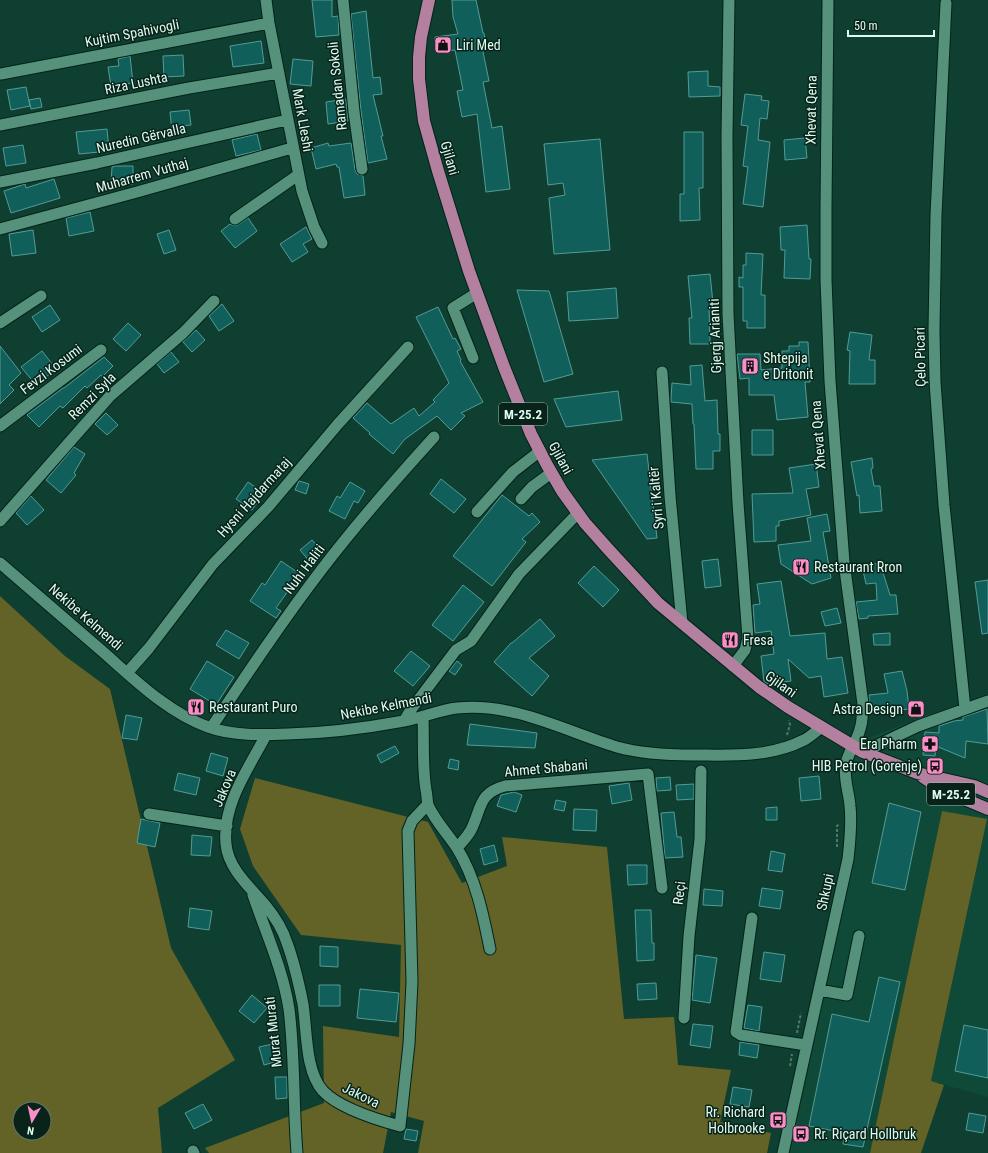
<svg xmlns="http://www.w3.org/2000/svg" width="988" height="1153" font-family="'Roboto Condensed',sans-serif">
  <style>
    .built { fill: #0f4a39 }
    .green { fill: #636227; fill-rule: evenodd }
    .building { fill: #105f5a; stroke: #559b95 }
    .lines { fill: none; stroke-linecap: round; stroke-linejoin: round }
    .minor-casing { stroke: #032319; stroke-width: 13 }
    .major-casing { stroke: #032319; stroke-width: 14 }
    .path { stroke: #4e796b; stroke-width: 2; stroke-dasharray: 3 2; stroke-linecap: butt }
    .minor { stroke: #55917b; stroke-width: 11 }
    .major { stroke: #b380a0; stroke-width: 12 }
    .labels { text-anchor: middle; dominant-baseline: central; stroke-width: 3; stroke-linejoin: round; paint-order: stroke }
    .shield { fill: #09221a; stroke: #9dbbaf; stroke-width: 1 }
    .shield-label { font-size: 13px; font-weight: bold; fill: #ddfcef }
    .street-label { font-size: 14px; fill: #ddfcef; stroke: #09221a }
    .poi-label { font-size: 14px; fill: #ddfcef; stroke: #09221a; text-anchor: start }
  </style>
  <rect width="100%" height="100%" fill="#0f3f30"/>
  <path class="built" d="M988 698V1097L931 1081 987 820 942 811 870 1153H783L848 859 846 764 856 743 926 715Z"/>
  <path class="green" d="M0 596 65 656 110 689 171 948 235 1060 158 1108 162 1153H0ZM20 1109H44V1133H20Z
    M255 778 428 822 462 883 507 866 502 837 607 847 624 1019 674 1017 678 1065 731 1070 720 1122 771 1133 767 1153H418L424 1121 391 1112 383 1153H209L205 1148 324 1103 323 1026 399 1037 401 945 301 935 253 866 240 829Z
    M942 811 987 819 931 1081 944 1085 921 1153H870Z"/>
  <path class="building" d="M312 0H332V17L338 16 339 35 316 37Z
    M452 0H476L483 33H484L486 47H482L489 81 483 82 492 128 502 126 510 189 486 192 477 114 462 117 457 91 463 90 455 50 436 52 435 37 458 34 453 17Z
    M366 11 373 78 380 77 382 94 373 95 383 136H381L387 159 368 163 361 111 351 14Z
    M261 41 264 63 233 67 230 46Z
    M183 55 184 76 164 77 163 56Z
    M130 56 133 83 111 86 108 67 119 66 118 59Z
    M293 59 313 61 311 86 290 84Z
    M708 71V86L720 87V96L689 97 688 72Z
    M26 87 30 106 11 110 7 90Z
    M745 94 762 96 761 100 769 101 767 119 760 118 758 140 770 142 763 207 743 204 748 167 743 166 748 126 741 125Z
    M40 98 42 107 31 109 29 100Z
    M346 99 348 121 328 124 326 102Z
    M189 110 191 125 181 126 182 130 172 131 170 112Z
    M107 129 109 151 79 154 76 132Z
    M684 132H703V188H699L700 220 680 221V194H684Z
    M257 134 261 150 236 156 232 140Z
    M805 138 807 158 785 160 784 140Z
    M600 139 610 250 554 254 549 198 565 195 563 183 548 185 544 144Z
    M328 143 329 146 351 143 355 170 357 174 363 176 365 195 344 198 339 167H337L336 164 316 169 311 148Z
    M23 145 26 163 6 166 3 148Z
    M116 166H133V184H111L112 167Z
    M54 179 60 198 11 213 4 191 25 184 26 188Z
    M90 212 94 231 69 236 66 218Z
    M248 218 257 231 235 248 221 231 230 224 236 226Z
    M807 225 809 259H811L810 279 784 278 785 250H781L780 227Z
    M306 227 312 239 303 244 308 252 292 262 280 244Z
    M33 230 36 253 12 256 9 234Z
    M169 230 176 250 164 254 157 234Z
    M746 253 763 254 761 295H765V328H747V321H743V287H739V277L743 278V265H746Z
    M710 274 713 303 709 304 710 344H690L689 318H692L688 276Z
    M616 288 618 318 569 321 567 292Z
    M517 290 549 291 573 374 544 382Z
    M222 304 234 321 219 331 209 316Z
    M50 305 60 320 42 332 32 317Z
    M438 307 453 339 455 338 461 349 457 351 461 360 460 361 483 402 461 413 465 416 451 430 437 416 405 439 393 454 369 434 370 433 353 418 367 403 391 424 414 408 419 416 435 402 433 400 449 383 416 317Z
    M128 323 141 335 126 351 113 339Z
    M196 330 205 340 192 352 183 342Z
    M850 332 872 335 869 360H875V384H849L850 351 847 350Z
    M799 342H808L810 382H805L808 417 777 420 774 395H749V378L740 379 737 354H760L761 370 782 368V351H789V346H799Z
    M0 346 21 373 9 385 14 390 0 404Z
    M42 351 56 369 36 385 21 367Z
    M171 352 179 362 164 373 157 364Z
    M104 357 113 366 102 377 101 375 87 388 85 386 63 408 60 406 39 427 27 415 63 388H64Z
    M702 365 705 401 717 400 718 434H720V451H713V469H696L694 424H693L692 404 671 402V398L672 383 691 385 690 366Z
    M618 391 622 420 566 427 554 399Z
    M106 413 118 425 107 435 95 424Z
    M752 430H773V455H752Z
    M74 447 85 454 74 473 76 475 61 493 46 480Z
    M647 454 657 538 647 539 592 460Z
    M872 458 873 468 871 469 874 486H880L882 511 860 513 859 495 857 496 851 462Z
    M816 464 819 487 806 489 811 515 779 521V526H776V541L754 542 752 494 793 493 789 468Z
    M441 479 466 499 454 513 430 494Z
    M299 481 309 484 306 494 295 490Z
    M248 482 264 493 252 510 236 499Z
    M350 482 365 491 358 503 354 501 345 519 329 511 337 496 340 498Z
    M502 495 529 516 532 513 540 522 522 539 526 542 492 586 453 556Z
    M31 496 44 510 27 525 16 513Z
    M827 514 830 531 823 532 831 578 812 584 781 564 778 545 811 541 807 518Z
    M312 540 323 552 311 563 300 550Z
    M718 559 721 586 705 588 702 561Z
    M281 561 300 574 276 608 281 611 276 618 250 601 262 583 265 585Z
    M880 563 890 595H896L898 614 868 616V618L859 619 856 602 877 600 876 583 866 584 862 566Z
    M594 566 619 590 603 607 578 583Z
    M988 580V633L982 634 975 582Z
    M781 581 790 636 825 633 827 659 842 657 848 693 824 697 821 676 809 678 788 659 791 681 768 684 764 682 761 656 774 654 771 631 755 633 753 605 760 604 757 584Z
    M463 585 484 602 453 641 432 625Z
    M837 608 841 623 825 626 821 612Z
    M540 619 555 636 529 658 549 676 532 696 494 662 511 643H512Z
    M226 630 249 643 239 659 216 645Z
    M890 633V645H874L873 634Z
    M411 651 430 666 413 686 394 671Z
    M207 661 234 677 216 705 190 689Z
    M457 661 462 665 455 675 449 671Z
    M902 671 907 691 909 709 869 713V695L888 693 884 674Z
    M987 709 988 744 966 741 965 758 936 746 935 756 923 755 925 732 939 733V726L954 721 963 720V717Z
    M126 715 142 718 137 740 122 738Z
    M470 724 537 733 535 748 467 745Z
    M395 746 399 753 381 763 377 755Z
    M211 753 228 758 223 776 206 771Z
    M450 759 459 761 458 770 448 768Z
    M178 773 200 778 196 795 174 790Z
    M819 776 821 799 801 801 799 778Z
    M670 777 671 790 657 791 656 778Z
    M629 783 632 800 612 804 609 786Z
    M694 784V799L677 800 676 785Z
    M514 792 522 795 516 812 497 806 501 795Z
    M556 800 566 802 564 811 554 809Z
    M889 803 921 812 905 890 872 883Z
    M777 807V820H766V808Z
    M574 809 597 810 596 831 573 830Z
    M674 812 677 837H681L683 857 665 858 661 813Z
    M141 819 160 823 155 847 137 843Z
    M192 835 212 837 210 856 191 855Z
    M494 845 498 861 484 865 480 849Z
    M771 851 785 854 782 872 768 870Z
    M627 865H647V884L628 885Z
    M762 888 783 891 780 909 759 906Z
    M704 889 723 891 722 906 703 905Z
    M190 908 212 911 209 930 188 927Z
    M635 910H651L652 943H654V960L637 961Z
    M320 946 338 947V967L320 966Z
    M764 952 785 955 781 982 760 979Z
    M696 955 717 958 710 1003 692 1000Z
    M879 977 900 982 863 1147 843 1144 845 1133 809 1126 832 1014 869 1022Z
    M656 983 657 999 638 1000 637 984Z
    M319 985H340V1006H319Z
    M360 989 399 993 396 1022 357 1018Z
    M252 995 267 1008 254 1023 239 1011Z
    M748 1005 762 1007 759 1031 744 1028Z
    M693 1024 713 1026 710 1048 690 1045Z
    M964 1025 988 1030V1078L955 1071Z
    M740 1042 759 1045 757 1058 739 1055Z
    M277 1043 282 1060 264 1065 259 1047Z
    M275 1077H287V1098L276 1099Z
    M733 1087 752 1090 749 1107 730 1104Z
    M203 1104 212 1120 194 1129 185 1113Z
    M969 1113 986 1116 983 1133 966 1130Z
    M406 1129 418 1131 416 1141 404 1139Z"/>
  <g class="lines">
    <defs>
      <path id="minor" d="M266 0 269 23 302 191 314 227 322 243
        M343 0 354 112 362 169
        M729 0 727 136 728 314 738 503 748 638 745 650 733 666
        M946 3 936 215 934 330 935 382 944 505 965 709
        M1 74 269 23
        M0 125 189 88 279 73
        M0 182 97 163 287 120
        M235 219 298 175
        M0 229 137 192 292 148
        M0 323 41 296
        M473 358 453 308 477 293
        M662 372 670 496 682 623
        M0 426 101 350
        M521 499 532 487 551 473
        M477 512 513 472 540 451
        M0 521 110 396 183 333 214 301
        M0 563C34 592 68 622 102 651 134 679 167 712 208 727 233 736 262 735 288 734 327 733 366 728 404 721 422 718 439 710 457 708 513 702 565 731 617 747 642 754 668 755 693 755 730 755 769 758 804 740 810 737 816 731 822 727
        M127 673 149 648 213 564 268 507 338 424 408 347
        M423 717C424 741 422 766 426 790 427 794 427 800 428 805 435 821 448 834 457 848 476 879 483 914 490 949
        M404 721 410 711 456 650 471 641 519 574 578 513
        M211 728C247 674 283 620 322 569 357 523 395 480 434 437
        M266 735C249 768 222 804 226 844 228 869 251 888 266 906 275 917 283 930 287 943 294 962 299 984 303 1004 307 1030 305 1071 323 1091 339 1108 378 1120 400 1126L409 1044 412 982 408 831 412 821 428 804
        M863 752 918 726 988 701
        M149 814 227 826
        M457 848C462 842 469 835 472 828 482 806 479 793 505 786L648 774 662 888
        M253 895C266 933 283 970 289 1009 295 1057 293 1105 297 1153
        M752 918 736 1032 741 1035 806 1045
        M819 990 847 995 859 936
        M684 1018 689 936 700 839 701 771
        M193 1151 194 1153
        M783 1153 848 859C850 841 852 824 850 806 849 792 843 778 846 763 849 751 857 741 860 729 863 721 862 712 863 704L844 562 830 381 826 280V208L828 0"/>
      <path id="major" d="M429 0 421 37 419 57V79L424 121 438 171 469 271 504 367 531 434 547 465 562 491 585 523 609 550 658 603 759 687 788 707 863 752 917 773 974 786 988 792
        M923 777 943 790 988 809"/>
    </defs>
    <use href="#minor" class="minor-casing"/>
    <use href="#major" class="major-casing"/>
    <path class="path" d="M787 735 790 725 789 720
      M837 847V826L839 824
      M797 1033 801 1013
      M790 1066 792 1054"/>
    <use href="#minor" class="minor"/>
    <use href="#major" class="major"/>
  </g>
  <defs>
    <symbol id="shop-square" viewBox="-11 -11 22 22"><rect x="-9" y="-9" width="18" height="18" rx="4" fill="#fa8fc7" stroke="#09221a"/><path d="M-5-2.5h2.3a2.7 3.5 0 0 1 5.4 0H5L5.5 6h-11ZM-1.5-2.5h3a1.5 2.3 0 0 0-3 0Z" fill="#111"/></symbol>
    <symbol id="building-square" viewBox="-11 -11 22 22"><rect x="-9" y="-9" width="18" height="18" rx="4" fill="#fa8fc7" stroke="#09221a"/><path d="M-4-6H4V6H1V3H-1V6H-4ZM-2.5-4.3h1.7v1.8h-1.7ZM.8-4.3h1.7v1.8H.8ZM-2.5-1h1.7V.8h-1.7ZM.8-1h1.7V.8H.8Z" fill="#111"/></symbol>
    <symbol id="restaurant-square" viewBox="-11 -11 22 22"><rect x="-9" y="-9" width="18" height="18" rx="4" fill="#fa8fc7" stroke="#09221a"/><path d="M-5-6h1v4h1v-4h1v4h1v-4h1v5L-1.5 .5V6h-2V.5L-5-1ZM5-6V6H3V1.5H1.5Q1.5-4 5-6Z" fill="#111"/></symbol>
    <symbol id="pharmacy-square" viewBox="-11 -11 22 22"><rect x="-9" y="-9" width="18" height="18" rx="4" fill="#fa8fc7" stroke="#09221a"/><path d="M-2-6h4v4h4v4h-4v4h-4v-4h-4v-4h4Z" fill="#111"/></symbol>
    <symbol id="bus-square" viewBox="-11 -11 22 22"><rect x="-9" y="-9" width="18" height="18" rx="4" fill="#fa8fc7" stroke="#09221a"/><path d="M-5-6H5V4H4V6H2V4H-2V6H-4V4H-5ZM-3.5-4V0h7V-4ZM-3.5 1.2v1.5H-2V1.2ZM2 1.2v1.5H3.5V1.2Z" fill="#111"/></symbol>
  </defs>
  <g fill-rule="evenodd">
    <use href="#shop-square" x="433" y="35" width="20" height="20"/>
    <use href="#building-square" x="740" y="356" width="20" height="20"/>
    <use href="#restaurant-square" x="791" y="557" width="20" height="20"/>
    <use href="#restaurant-square" x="720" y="630" width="20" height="20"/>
    <use href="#restaurant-square" x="186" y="697" width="20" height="20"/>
    <use href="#shop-square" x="906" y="699" width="20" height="20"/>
    <use href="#pharmacy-square" x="920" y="734" width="20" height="20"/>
    <use href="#bus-square" x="925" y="756" width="20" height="20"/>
    <use href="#bus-square" x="768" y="1110" width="20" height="20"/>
    <use href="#bus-square" x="791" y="1124" width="20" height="20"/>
  </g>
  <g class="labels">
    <g class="shield">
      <rect x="499" y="403" width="48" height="22" rx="3"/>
      <rect x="927" y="783" width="48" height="22" rx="3"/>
    </g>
    <g class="shield-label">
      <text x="523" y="414">M-25.2</text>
      <text x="951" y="794">M-25.2</text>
    </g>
    <g class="street-label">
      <text transform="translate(132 33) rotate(-11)">Kujtim Spahivogli</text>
      <text transform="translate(136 83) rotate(-12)">Riza Lushta</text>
      <text transform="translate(337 86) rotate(-96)">Ramadan Sokoli</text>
      <text transform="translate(811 110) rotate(-89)">Xhevat Qena</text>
      <text transform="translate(303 120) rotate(80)">Mark Lleshi</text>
      <text transform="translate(141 138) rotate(-13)">Nuredin Gërvalla</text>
      <text transform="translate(450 158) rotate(74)">Gjilani</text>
      <text transform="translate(142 175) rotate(-16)">Muharrem Vuthaj</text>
      <text transform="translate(715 336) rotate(-92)">Gjergj Arianiti</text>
      <text transform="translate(920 357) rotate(-91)">Çelo Picari</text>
      <text transform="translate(51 369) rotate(-37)">Fevzi Kosumi</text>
      <text transform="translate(92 396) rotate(-45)">Remzi Syla</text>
      <text transform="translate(818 435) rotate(-94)">Xhevat Qena</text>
      <text transform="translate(561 458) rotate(61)">Gjilani</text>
      <text transform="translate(254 497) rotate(-48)">Hysni Hajdarmataj</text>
      <text transform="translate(656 498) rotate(-95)">Syri i Kaltër</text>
      <text transform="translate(304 569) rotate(-53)">Nuhi Haliti</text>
      <text transform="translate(86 617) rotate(41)">Nekibe Kelmendi</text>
      <text transform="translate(781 684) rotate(35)">Gjilani</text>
      <text transform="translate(386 706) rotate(-11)">Nekibe Kelmendi</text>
      <text transform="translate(546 768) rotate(-5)">Ahmet Shabani</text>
      <text transform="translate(224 788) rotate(-67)">Jakova</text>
      <text transform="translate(825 892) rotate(-78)">Shkupi</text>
      <text transform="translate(679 893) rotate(-83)">Reçi</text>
      <text transform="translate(273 1032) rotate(-96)">Murat Murati</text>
      <text transform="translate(361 1095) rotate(26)">Jakova</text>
    </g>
    <g class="poi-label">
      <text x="456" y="45">Liri Med</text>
      <text x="763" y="358">Shtepija<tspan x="763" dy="16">e Dritonit</tspan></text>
      <text x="814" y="567">Restaurant Rron</text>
      <text x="743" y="640">Fresa</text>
      <text x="209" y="707">Restaurant Puro</text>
      <text x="903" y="709" text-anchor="end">Astra Design</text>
      <text x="917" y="744" text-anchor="end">Era Pharm</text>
      <text x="922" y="766" text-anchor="end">HIB Petrol (Gorenje)</text>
      <text x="765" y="1112" text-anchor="end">Rr. Richard<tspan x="765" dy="16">Holbrooke</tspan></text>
      <text x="814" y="1134">Rr. Riçard Hollbruk</text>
    </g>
  </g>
  <g transform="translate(32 1121) rotate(189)"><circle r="19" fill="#09221a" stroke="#5e796f"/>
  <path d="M0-3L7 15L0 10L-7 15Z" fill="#fa8fc7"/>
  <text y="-6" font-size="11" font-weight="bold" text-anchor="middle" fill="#ddfcef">N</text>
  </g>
  <path d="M848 30v6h86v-6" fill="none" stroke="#ddfcef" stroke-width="2"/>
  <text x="854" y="30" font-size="12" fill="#ddfcef" stroke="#09221a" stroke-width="3" paint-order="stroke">50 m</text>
</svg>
